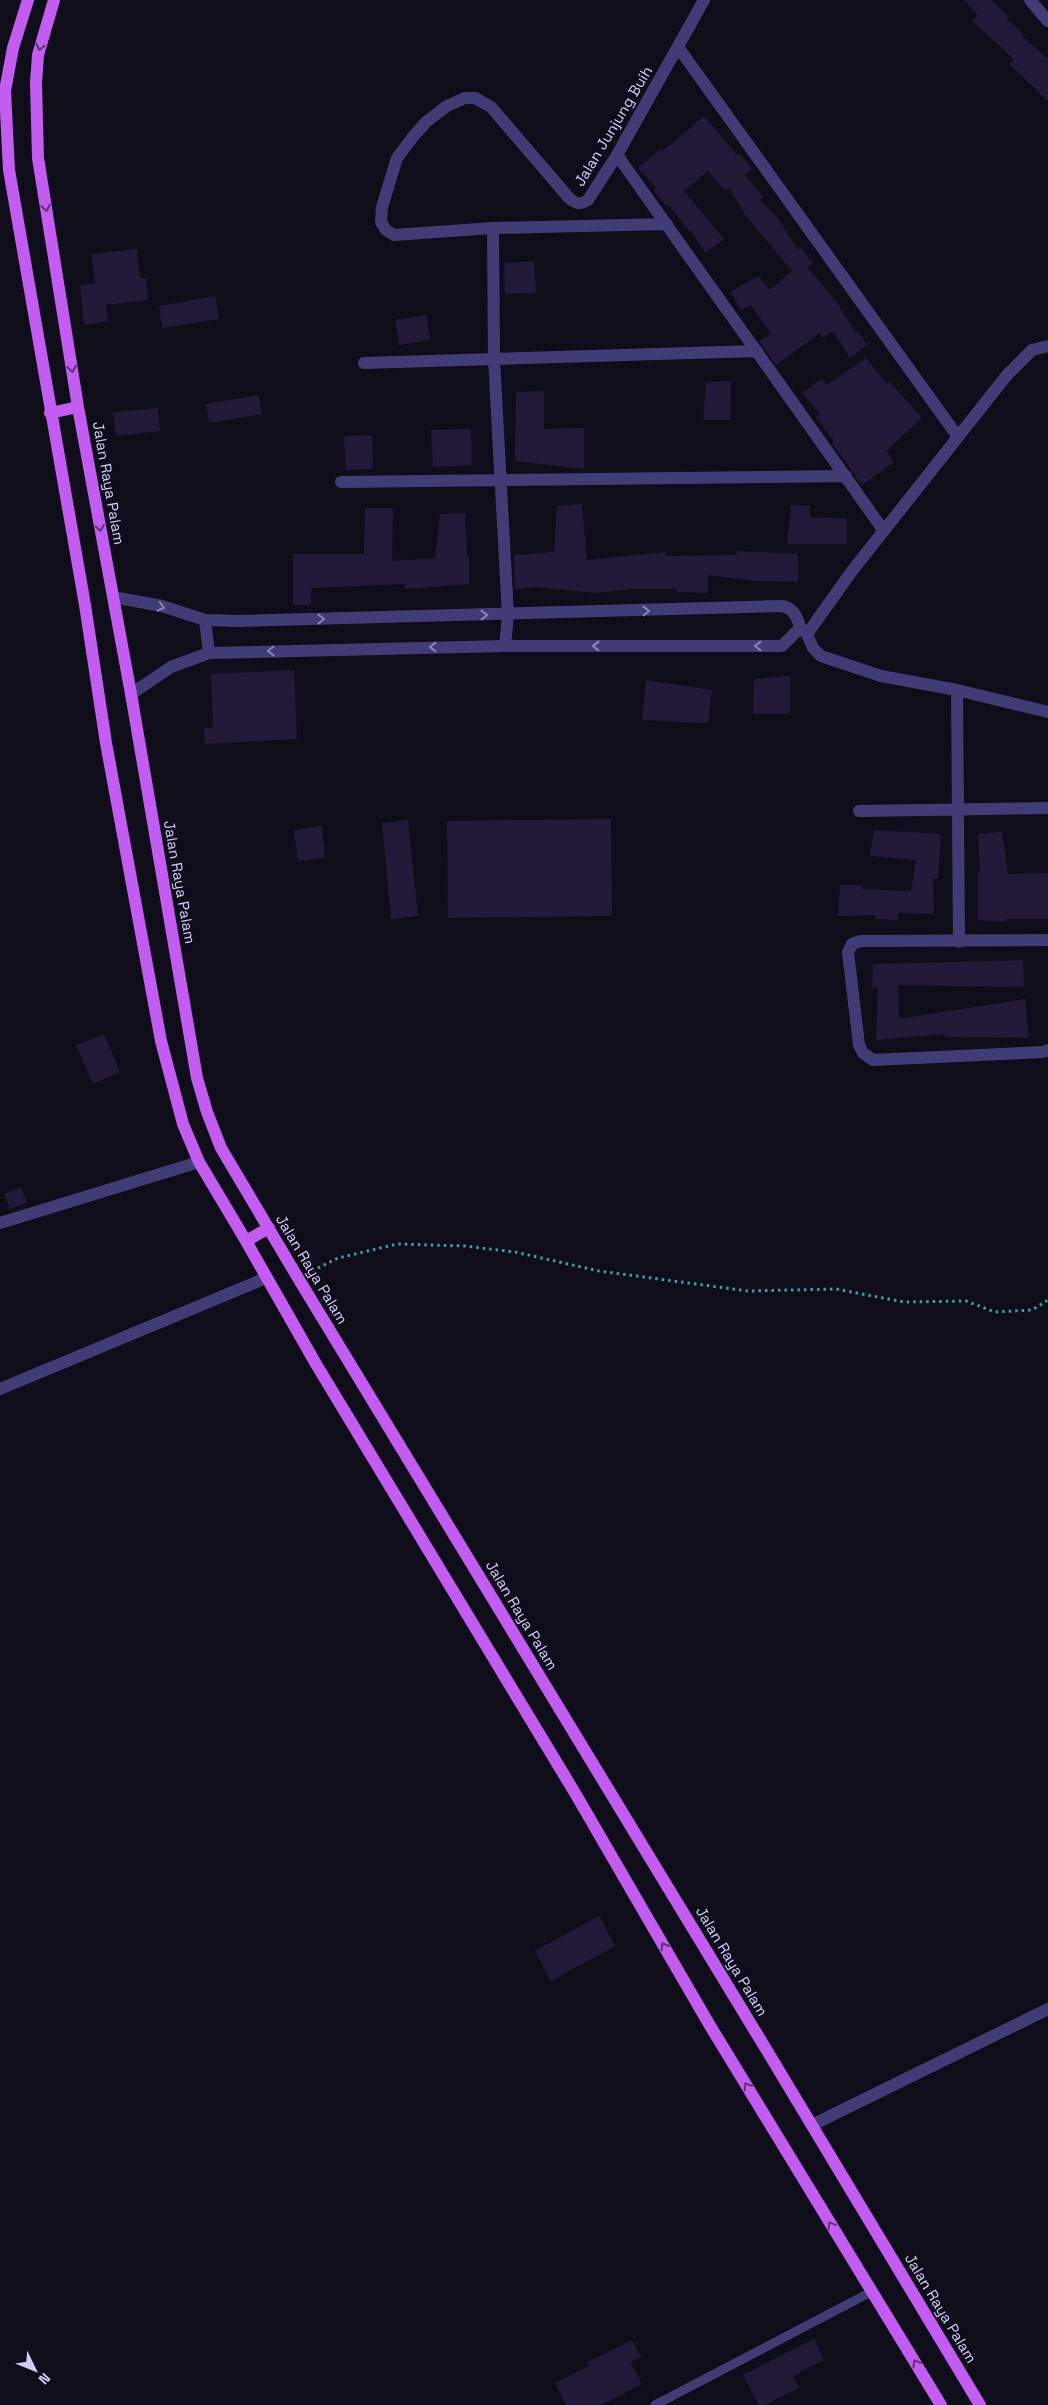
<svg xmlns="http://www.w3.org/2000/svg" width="1048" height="2405" font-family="'Space Grotesk',sans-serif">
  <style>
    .building { fill: #231a3a }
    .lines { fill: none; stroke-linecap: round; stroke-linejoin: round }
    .path { stroke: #37a2a3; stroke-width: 3; stroke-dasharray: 2.5 4; stroke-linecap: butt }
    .lane { stroke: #423c76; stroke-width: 9 }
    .street { stroke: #423c76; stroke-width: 12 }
    .primary { stroke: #c35cf0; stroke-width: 12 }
    .oneway { stroke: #61317b }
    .oneway2 { stroke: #8b84b8 }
    .labels { text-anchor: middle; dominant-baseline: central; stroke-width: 4; stroke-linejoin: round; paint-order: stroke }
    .street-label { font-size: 15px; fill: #d4cbfa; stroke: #100d1b }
  </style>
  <rect width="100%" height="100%" fill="#100d1b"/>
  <path class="building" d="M964 0H991L1009 17 1007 19 1023 34 1022 36 1048 59V101L1009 64 1014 59 972 21 978 15Z
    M704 116 737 155 739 153 752 169 745 175 763 197 760 200 777 217 798 250 802 248 813 264 808 268 835 300 856 333 858 331 867 345 850 358 833 331 823 338 820 333 776 365 759 341 771 334 751 305 741 310 730 292 758 276 770 290 792 271 746 216 729 188 725 191 708 171 684 191 724 239 705 253 691 231 690 232 669 205 667 206 653 190 656 188 638 168 661 149 663 151Z
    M137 249 140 278H146L148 300 106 305 108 321 84 325 80 285 95 284 91 254Z
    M534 261 536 293 505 294 504 263Z
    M215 296 219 319 162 328 159 306Z
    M426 315 430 340 399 345 395 320Z
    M866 358 886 383 889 381 922 418 886 451 894 462 862 485 832 443 834 441 816 417 820 414 802 393 821 379 827 385Z
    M731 381 730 420H703L706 382Z
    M544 391V429L584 428V469L515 461 516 392Z
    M259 395 262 414 209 423 206 404Z
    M158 408 160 431 116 436 113 412Z
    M471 429 472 465 433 467 431 430Z
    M372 435 373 469 346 470 344 436Z
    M582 504 587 560 666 552V556L736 555 737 551 798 554V582L754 581 708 575V593L676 592 677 589H632L596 593 536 587 515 589 514 555 554 552 557 506Z
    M791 505 810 506V517L847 519V544H787Z
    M365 508H393L392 561 435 558 440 514 465 513 467 557 469 556V584L405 589V584L311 588V605H293V554H364Z
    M294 670 297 739 205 744 204 728 213 727 211 674Z
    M790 676V714H753L754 679Z
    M646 680 712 690 708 723 642 720Z
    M611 819 612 916 448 918 447 821Z
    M408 820 418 916 391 919 382 823Z
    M322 826 325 858 298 861 294 830Z
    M874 830 941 834 938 879H933L934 914 898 913V920L875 919V915L838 916 840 885H862V889L911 891 916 860 870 856Z
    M1002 832 1008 874 1048 873V919H1007V922L978 920V871H980L978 834Z
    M1023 960 1024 987 898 985 899 1019 1025 999 1029 1038 945 1037V1034L876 1040 878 987 872 988 873 964Z
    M104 1034 120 1072 93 1084 76 1045Z
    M21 1187 27 1202 10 1209 4 1194Z
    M599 1916 615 1946 551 1981 535 1951Z
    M814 2339 824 2360 793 2376 799 2388 765 2405H759L743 2375Z
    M632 2340 641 2357 630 2362 642 2384 601 2405H566L555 2383 590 2365 588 2362Z"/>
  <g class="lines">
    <path class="path" d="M312 1271 338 1258 397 1244 465 1246 515 1252 599 1271 748 1291 836 1289 904 1302 966 1301 995 1312 1032 1310 1048 1300"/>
    <path class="lane" d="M655 2405 871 2292"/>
    <path class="street" d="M1030 0 1048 21
      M678 47 958 437
      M617 155 884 531
      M667 224 493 228 394 235 386 230 381 222 382 207 397 158 412 138 426 122 447 106 465 98H475L491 107 569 198C576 204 580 205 588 200L617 155 704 0
      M493 228 494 359 508 615 505 646
      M364 363 757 351
      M341 482 846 476
      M113 597 162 606 205 620 237 621 782 606C794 608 798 618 800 628L807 634 852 571 1007 375 1032 350 1048 346
      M205 620 209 653
      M807 634 813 648 821 656 881 676 957 690 959 942
      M957 690 1048 712
      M131 694 171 667 209 653 505 646H782L800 628
      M859 811 1048 808
      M1048 940 861 941 852 944 848 952 859 1045 863 1053 873 1060 1043 1052 1048 1050
      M0 1223 199 1162
      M0 1389 266 1278
      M812 2125 1048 2009"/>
    <path class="primary" d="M28 0 13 48 5 91 9 170 85 605 106 743 161 1041 183 1124 199 1162 246 1241 316 1364 575 1793 709 2024 941 2405
      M54 0 38 55 36 83 38 158 78 407 131 694 197 1078 207 1112 221 1148 298 1278 769 2054 980 2405
      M50 413 78 407
      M246 1241 269 1228"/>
  </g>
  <defs><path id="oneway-chevron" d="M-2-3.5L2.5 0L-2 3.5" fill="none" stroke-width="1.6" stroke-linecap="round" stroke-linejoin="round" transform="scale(1.25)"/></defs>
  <g class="oneway">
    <use href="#oneway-chevron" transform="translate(40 47) rotate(103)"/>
    <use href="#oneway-chevron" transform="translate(46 208) rotate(81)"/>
    <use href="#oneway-chevron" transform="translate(72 369) rotate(81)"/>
    <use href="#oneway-chevron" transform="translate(100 528) rotate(80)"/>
    <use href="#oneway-chevron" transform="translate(664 1946) rotate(-120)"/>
    <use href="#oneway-chevron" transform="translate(747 2086) rotate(-122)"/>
    <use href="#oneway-chevron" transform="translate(831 2225) rotate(-121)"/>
    <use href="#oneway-chevron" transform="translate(916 2363) rotate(-121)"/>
  </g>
  <g class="oneway2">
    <use href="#oneway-chevron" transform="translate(161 607) rotate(14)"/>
    <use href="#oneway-chevron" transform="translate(646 611) rotate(-1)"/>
    <use href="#oneway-chevron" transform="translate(484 615) rotate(-1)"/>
    <use href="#oneway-chevron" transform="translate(321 619) rotate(-1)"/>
    <use href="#oneway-chevron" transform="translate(596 646) rotate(-180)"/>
    <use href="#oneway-chevron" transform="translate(758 646) rotate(-180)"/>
    <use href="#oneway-chevron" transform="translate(433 647) rotate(179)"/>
    <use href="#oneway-chevron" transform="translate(271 651) rotate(179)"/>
  </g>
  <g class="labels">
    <g class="street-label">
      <text transform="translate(613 126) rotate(-59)">Jalan Junjung Buih</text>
      <text transform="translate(109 483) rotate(80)">Jalan Raya Palam</text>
      <text transform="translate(180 882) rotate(80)">Jalan Raya Palam</text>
      <text transform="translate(312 1269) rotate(59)">Jalan Raya Palam</text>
      <text transform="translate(522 1615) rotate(59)">Jalan Raya Palam</text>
      <text transform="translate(732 1961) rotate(59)">Jalan Raya Palam</text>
      <text transform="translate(941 2308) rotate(59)">Jalan Raya Palam</text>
    </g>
  </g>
  <g transform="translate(35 2370) rotate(133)" stroke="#100d1b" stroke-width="4" paint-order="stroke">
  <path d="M0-4L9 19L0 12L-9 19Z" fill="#d4cbfa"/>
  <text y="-8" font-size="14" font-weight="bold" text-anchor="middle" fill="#d4cbfa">N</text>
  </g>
</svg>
